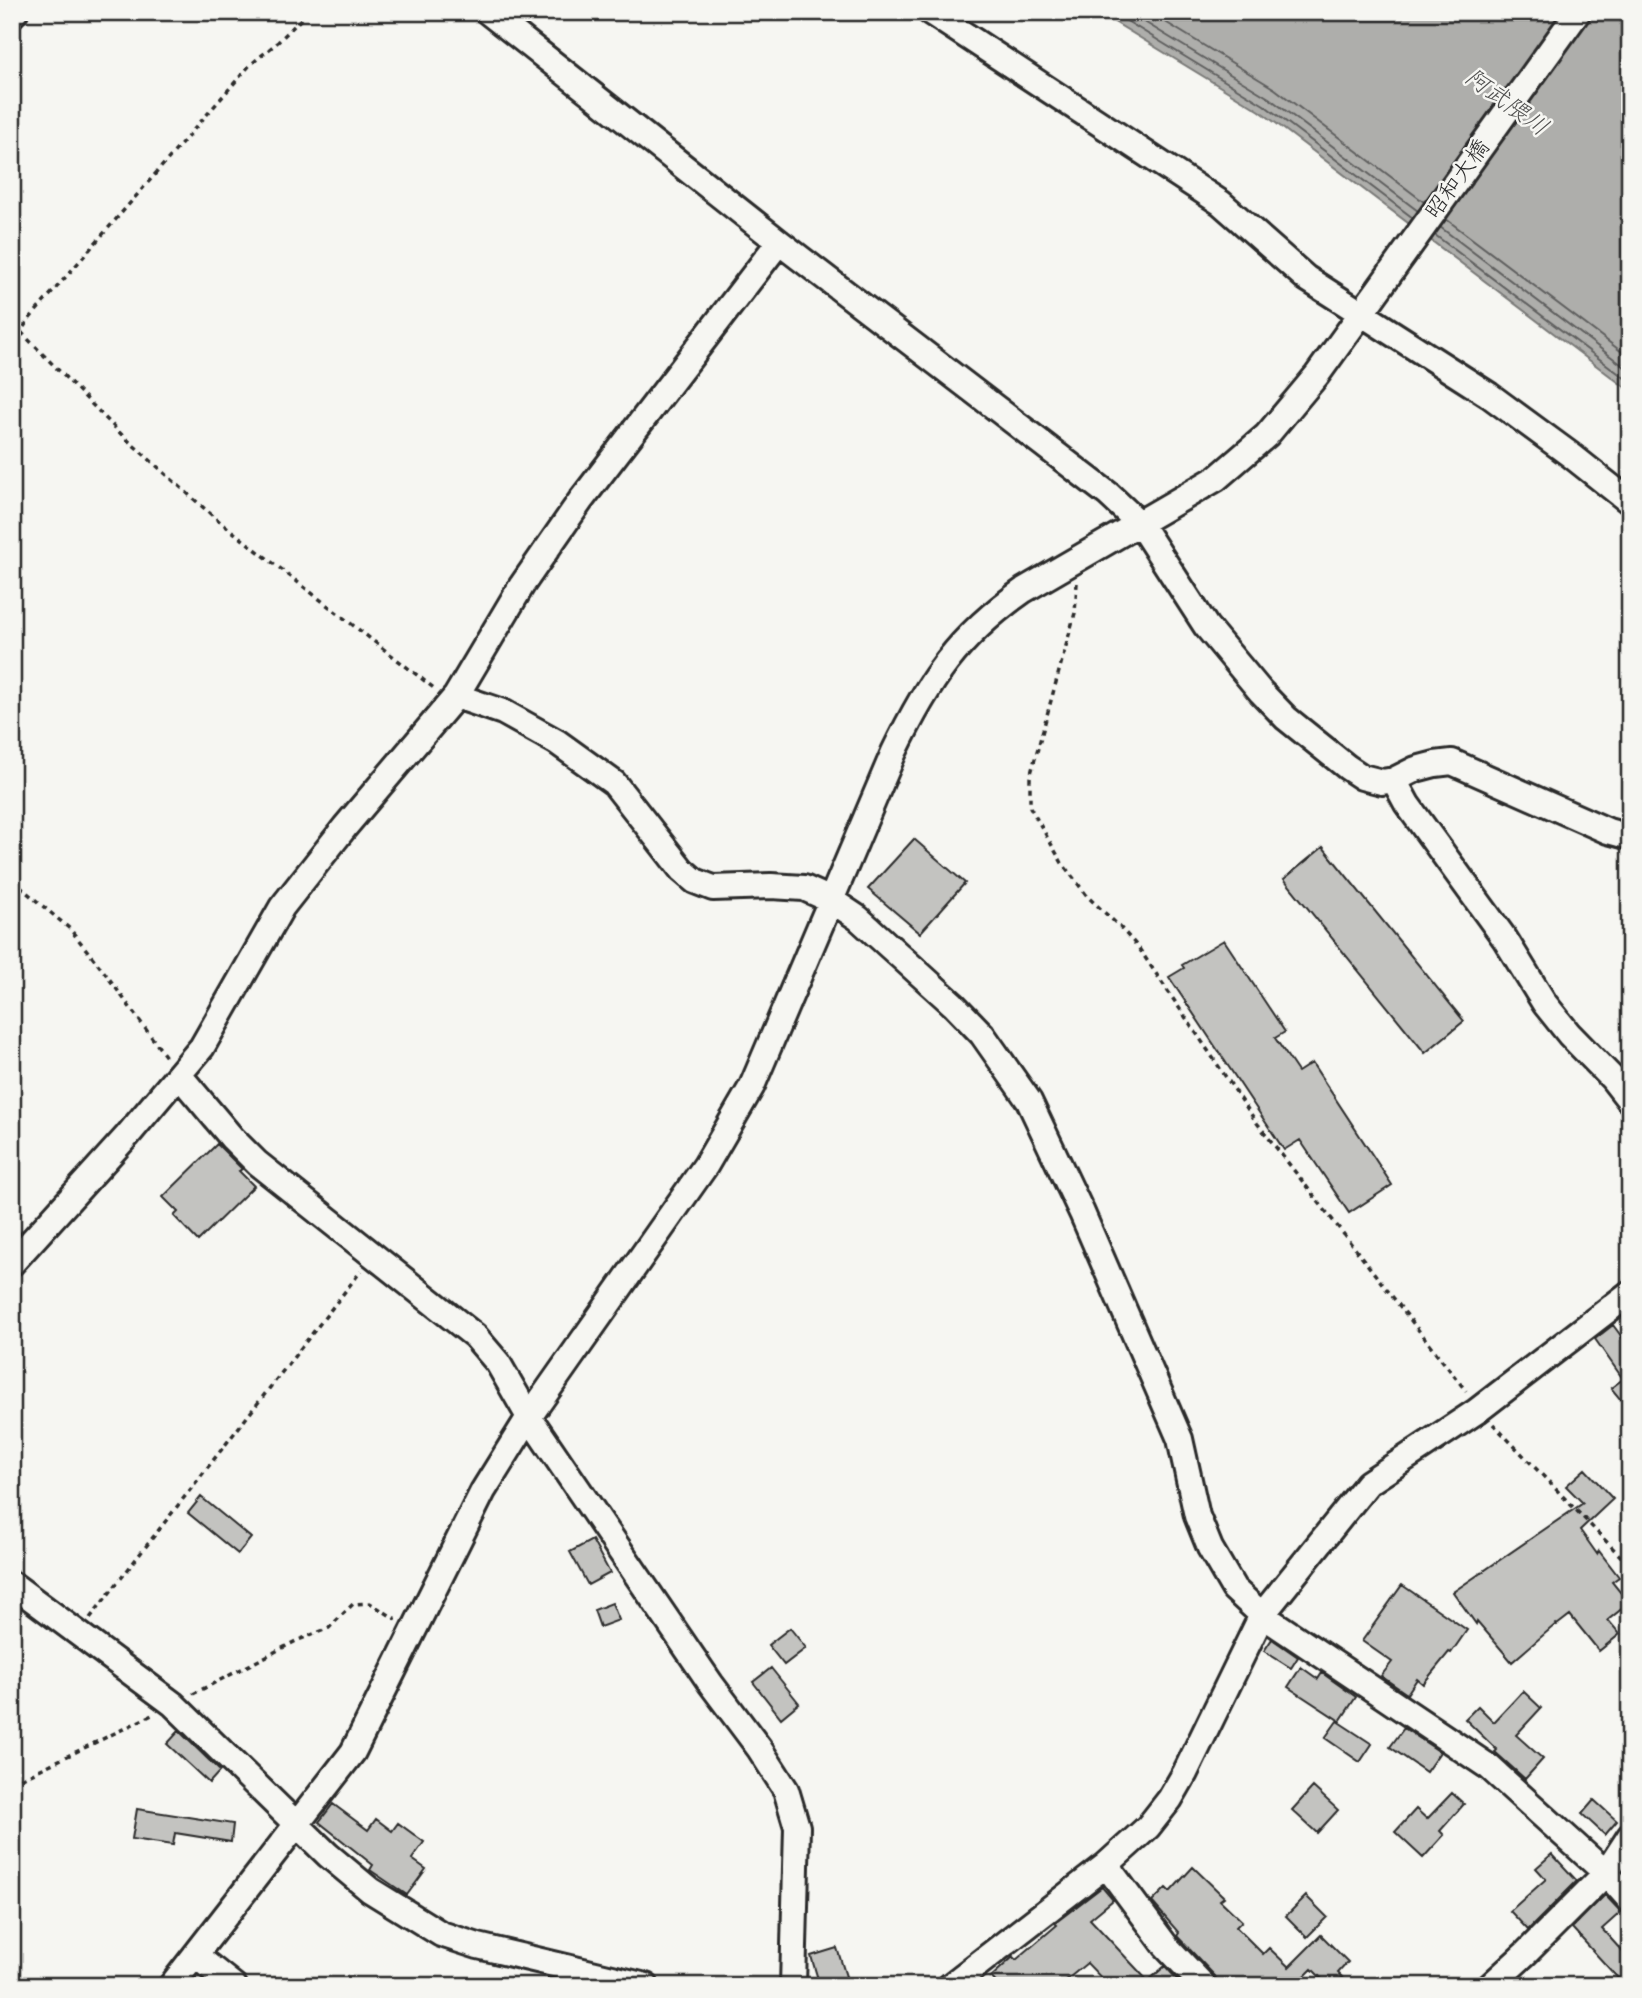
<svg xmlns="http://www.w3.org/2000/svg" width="1642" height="1998" font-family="Sriracha,'Klee One',sans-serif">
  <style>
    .water { fill: #aeaeab; stroke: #7a7a78; stroke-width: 2 }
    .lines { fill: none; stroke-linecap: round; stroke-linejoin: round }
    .shore { stroke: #5f5f5e; stroke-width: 2 }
    .building { fill: #c3c3c0; stroke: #2b2b2b; stroke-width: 2 }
    .minor-casing { stroke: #2b2b2b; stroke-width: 30 }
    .path { stroke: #2b2b2b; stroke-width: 3.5; stroke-dasharray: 5 5; stroke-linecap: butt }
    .minor { stroke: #f6f6f2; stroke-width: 24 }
    .labels { text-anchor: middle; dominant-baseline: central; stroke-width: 5; stroke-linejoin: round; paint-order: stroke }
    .street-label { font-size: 23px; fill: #2b2b2b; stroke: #f6f6f2 }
    .water-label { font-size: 24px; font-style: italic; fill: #525251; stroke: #f6f6f2 }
  </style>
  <rect width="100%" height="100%" fill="#f6f6f2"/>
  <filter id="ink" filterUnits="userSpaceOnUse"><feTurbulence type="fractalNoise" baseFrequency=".0143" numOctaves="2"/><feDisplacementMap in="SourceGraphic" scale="14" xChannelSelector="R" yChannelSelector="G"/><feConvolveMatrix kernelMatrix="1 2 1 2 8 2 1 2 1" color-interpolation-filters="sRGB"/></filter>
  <g filter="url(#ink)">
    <path class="water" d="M1098 12H1630V391L1260 111Z"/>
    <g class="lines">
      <path class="shore" d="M1112 12 1264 105 1413 218
        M1128 12 1269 98 1418 211
        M1149 12 1275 89 1424 202
        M1446 219 1630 358
        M1440 227 1630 371
        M1435 235 1630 382"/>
    </g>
    <path class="building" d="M914 839 965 883 920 933 868 889Z
      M1323 847 1464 1021 1425 1053 1284 879Z
      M1224 940 1285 1032 1275 1038 1298 1072 1312 1063 1392 1185 1349 1213 1300 1140 1284 1150 1169 977 1184 968 1182 965Z
      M217 1144 242 1169 239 1171 254 1186 198 1241 174 1216 178 1212 163 1197Z
      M1613 1325 1630 1348V1411L1611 1388 1623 1379 1595 1339Z
      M1585 1469 1613 1499 1580 1530 1597 1554 1599 1551 1619 1577 1612 1582 1629 1603 1608 1620 1620 1634 1599 1651 1570 1615 1557 1625 1556 1624 1512 1662 1477 1621 1476 1624 1453 1592 1583 1503 1566 1486Z
      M201 1497 251 1538 238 1554 188 1513Z
      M592 1540 610 1573 588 1585 570 1552Z
      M1402 1585 1467 1630 1451 1653 1449 1652 1423 1684 1417 1679 1407 1694 1381 1676 1392 1662 1362 1641Z
      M612 1603 619 1620 600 1627 594 1610Z
      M790 1628 806 1648 784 1665 768 1645Z
      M1272 1639 1298 1657 1291 1668 1264 1651Z
      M1301 1667 1318 1679 1322 1673 1356 1697 1340 1721 1288 1687Z
      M771 1668 799 1703 781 1718 753 1682Z
      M1523 1691 1541 1708 1516 1735 1543 1759 1525 1779 1495 1752 1497 1750 1465 1719 1478 1706 1494 1722Z
      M1337 1721 1372 1744 1360 1762 1325 1738Z
      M1404 1728 1440 1752 1426 1772 1390 1747Z
      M179 1731 220 1771 209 1783 167 1744Z
      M1313 1787 1338 1810 1317 1833 1292 1810Z
      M1452 1793 1464 1804 1440 1831 1444 1835 1423 1858 1395 1832 1416 1809 1427 1819Z
      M1594 1800 1617 1821 1605 1835 1582 1814Z
      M333 1804 368 1830 376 1819 392 1831 398 1823 424 1842 412 1859 426 1869 407 1895 370 1870 373 1865 319 1822Z
      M137 1809 233 1824 231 1842 175 1833 173 1845 132 1839Z
      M1552 1854 1577 1881 1528 1930 1510 1911 1546 1879 1536 1868Z
      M1193 1867 1224 1897 1220 1900 1242 1921 1236 1927 1263 1954 1269 1948 1289 1967 1321 1935 1348 1962 1338 1973 1351 1986H1329L1312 1969 1295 1986H1218L1215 1976 1177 1936 1179 1933 1152 1902 1166 1888 1170 1892Z
      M1102 1887 1113 1900 1090 1919 1148 1981 1165 1966 1183 1986H1109L1087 1963 1059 1986H999L991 1977 1013 1957 1016 1960 1057 1925 1055 1923Z
      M1605 1895 1621 1912 1602 1929 1630 1960V1986H1625L1572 1928Z
      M1306 1896 1327 1917 1307 1937 1286 1916Z
      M837 1948 848 1983 820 1986 811 1956Z"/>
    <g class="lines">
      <defs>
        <path id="minor" d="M488 12 779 242 1108 494 1140 524 1206 626 1261 692 1286 718 1347 767 1362 777 1382 782 1394 780 1416 769 1435 764 1452 762 1608 831 1630 837
          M930 12 1221 203 1306 278 1489 395 1572 456 1630 502
          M12 15 15 12
          M456 696 503 712 557 742 614 783 682 870 695 881 713 888 771 886 804 888 831 900 858 918 953 1004 982 1034 1029 1101 1082 1213 1180 1439 1197 1516 1210 1548 1234 1589 1262 1615 1368 1483 1477 1411 1630 1293
          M1394 780 1407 804 1505 939 1545 1004 1569 1034 1612 1078 1630 1101
          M179 1075 232 1138 257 1163 475 1336 498 1363 529 1417 711 1684 759 1748 786 1790 797 1827 793 1986
          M12 1263 127 1136 202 1047 282 907 345 827 456 696 522 585 581 500 779 242
          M12 1584 173 1704 328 1855 370 1890 441 1934 478 1946 646 1986
          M1106 1865 1166 1946 1204 1986
          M195 1955 234 1986
          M171 1986 353 1752 483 1491 529 1417 706 1165 752 1086 894 752C928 681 958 636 1024 590L1217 478 1267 435 1317 375 1578 12
          M950 1986 1106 1865 1148 1827 1170 1799 1185 1773 1262 1615 1489 1767 1606 1873 1630 1900
          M1490 1986 1526 1953 1606 1873 1630 1836"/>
      </defs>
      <use href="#minor" class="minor-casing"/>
      <path class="path" d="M21 332 122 435 214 517 435 689
        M12 343 31 317 250 65 278 42 308 12
        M1077 583 1075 613 1030 777V807L1062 863 1088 897 1119 926 1138 947 1257 1123 1466 1391
        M12 880 70 929 105 973 166 1057
        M1493 1424 1630 1566
        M90 1618 361 1271
        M193 1694 296 1641 329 1628 353 1604 370 1603 396 1619
        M12 1783 152 1715"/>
      <use href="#minor" class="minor"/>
    </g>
  </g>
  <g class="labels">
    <g class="street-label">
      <text transform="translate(1457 179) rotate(-54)">昭和大橋</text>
    </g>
    <g class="water-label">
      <text transform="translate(1507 102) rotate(36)">阿武隈川</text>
    </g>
  </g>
  <rect width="1642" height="1998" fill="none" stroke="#f6f6f2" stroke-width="42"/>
  <rect x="21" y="21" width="1600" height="1956" fill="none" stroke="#2b2b2b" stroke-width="2.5" filter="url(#ink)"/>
</svg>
